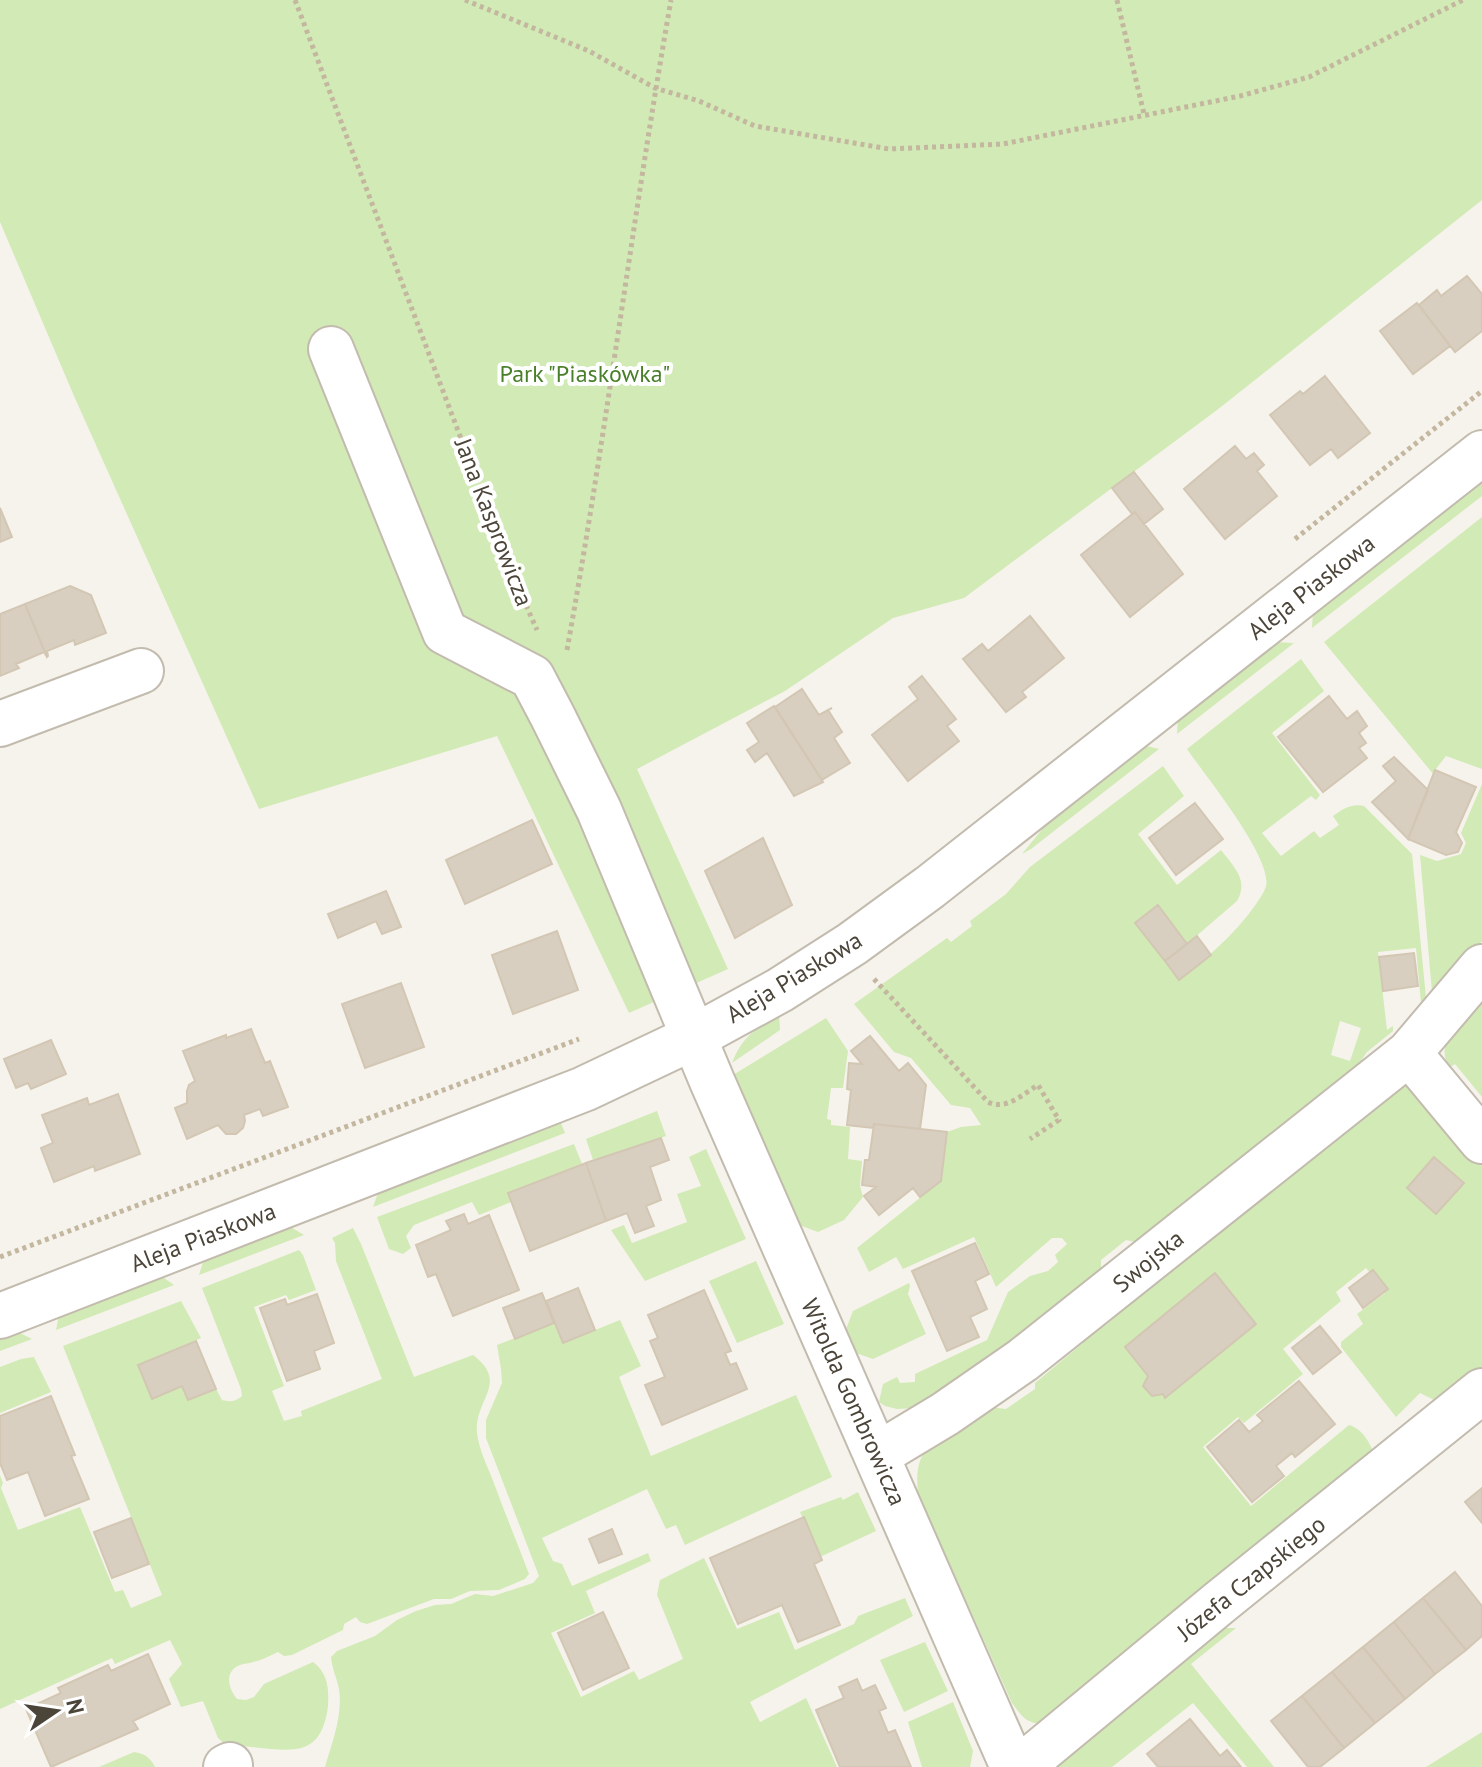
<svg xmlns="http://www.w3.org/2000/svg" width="1482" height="1767" font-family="'PT Sans',sans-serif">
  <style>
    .green { fill: #d2eab5; fill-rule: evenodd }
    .building { fill: #d8cfc1; stroke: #d3c7b4; stroke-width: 2 }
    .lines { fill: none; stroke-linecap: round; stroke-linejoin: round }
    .minor-casing { stroke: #c2bbae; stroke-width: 48 }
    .path { stroke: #c4b79f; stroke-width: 5; stroke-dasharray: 4 4; stroke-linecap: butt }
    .minor { stroke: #fff; stroke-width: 44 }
    .labels { text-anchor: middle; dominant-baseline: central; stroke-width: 8; stroke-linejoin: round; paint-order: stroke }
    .park-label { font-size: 24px; fill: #4a7f2a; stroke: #fff }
    .street-label { font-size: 24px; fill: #4b4439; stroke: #fff }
  </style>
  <rect width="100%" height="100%" fill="#f6f3ec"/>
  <path class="green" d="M0 0H1482V200L1217 410 964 598 893 618 785 691 637 769 728 969 629 1013 497 736 259 809 74 396 0 222Z
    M1482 479V496L1312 628 1313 612Z
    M1482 517V769L1446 756 1435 770 1434 775 1324 642Z
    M1275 642 1294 643 1177 734 1178 718Z
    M1301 659 1324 691 1272 733 1320 795 1316 800 1311 796 1262 833 1281 856 1314 831 1320 838 1339 825 1333 816C1343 809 1351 803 1364 806L1412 854 1426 998 1421 1003 1416 948 1378 952 1387 1030 1393 1026V1031L1367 1052 1358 1065 1140 1243 1126 1240 1101 1260V1275L951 1396 916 1408 897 1409 885 1406 879 1402 883 1384 897 1377 900 1383 915 1382V1374L987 1340 1008 1292 1030 1276 1048 1271 1058 1262 1055 1255 1067 1244 1062 1238H1052L996 1287 974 1237 903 1269 896 1257 869 1272 857 1248 941 1181 947 1132 961 1127 981 1125 970 1108 951 1105 911 1058 894 1052 854 1004 947 938 951 942 972 926 970 921 1006 894 1030 867 1163 766 1184 796 1138 834 1177 885 1221 850C1234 867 1249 880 1237 901L1187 944 1158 906 1135 923 1179 979C1207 958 1233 936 1254 907 1258 901 1264 893 1266 886 1273 858 1204 774 1187 749ZM1340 1021 1361 1028 1350 1061 1331 1055Z
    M1143 745 1159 749 1031 849 1022 854 1049 821Z
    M1482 784V941L1435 998 1432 992 1420 855 1437 861 1461 854 1466 843 1461 833Z
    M1482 995V1097L1455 1064 1449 1068C1445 1060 1443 1051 1446 1043 1451 1030 1473 1007 1482 995Z
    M779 1013 780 1030 732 1063C741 1038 757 1027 779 1013Z
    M826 1018 848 1051 843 1088H831L827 1119 831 1120V1125L850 1127 848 1159 862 1161 860 1186 863 1197 844 1220 818 1232 799 1225 733 1075Z
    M1399 1085 1408 1087 1434 1106 1482 1166V1368L1440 1403 1420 1393 1396 1417 1341 1347V1342L1363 1324 1357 1314 1385 1293 1366 1268 1336 1292 1341 1301 1283 1349 1303 1374 1244 1423 1238 1417 1203 1447 1251 1506 1349 1425C1363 1429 1370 1443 1375 1456L1047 1724C1027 1724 1023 1718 1012 1703L918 1494C917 1481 916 1468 922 1456 931 1439 972 1418 990 1407L1006 1409 1035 1389V1383L1083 1343 1082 1333 1100 1319 1106 1325 1115 1317 1111 1310Z
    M657 1111 666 1136 593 1160 586 1139Z
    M560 1121 565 1133 373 1207 379 1190Z
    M574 1144 582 1164 509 1193 511 1202 479 1215 472 1202 414 1225 406 1236 411 1248 403 1254 389 1249 377 1217Z
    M706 1149 746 1239 645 1281 611 1230 624 1225 632 1243 687 1222 677 1194 701 1186 689 1157Z
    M289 1226 304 1235 199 1275 204 1259Z
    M353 1228 361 1244 414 1377 473 1355C510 1383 474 1399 477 1433 479 1451 489 1469 495 1486 506 1516 518 1545 529 1574L525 1579 499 1590 470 1591 451 1599H434L367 1624 360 1622 356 1617 344 1624 343 1630 292 1655 284 1656 278 1652C270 1656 262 1660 253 1662 249 1664 244 1663 240 1665 223 1672 229 1689 237 1699L246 1700 254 1697 264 1684 313 1662C328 1673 329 1689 328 1706 320 1767 283 1747 226 1745L218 1738 203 1701 181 1707 169 1679 182 1664 170 1640 115 1664 112 1658 0 1709V1475L3 1483 1 1488 18 1530 80 1507 115 1592 123 1590 131 1608 162 1595 63 1346 181 1301 201 1338 138 1365 152 1398 182 1386 188 1400 216 1389 222 1400C230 1402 235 1402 242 1396L241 1389 202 1288 299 1250 303 1255 316 1290 289 1300 286 1295 254 1307 284 1386 272 1391 284 1421 302 1416 301 1411 382 1379 336 1261 335 1243 332 1238Z
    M756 1261 784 1324 737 1343 709 1281Z
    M160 1275 174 1285 56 1330 59 1315Z
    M909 1283 910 1286 908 1294 926 1334 873 1359 856 1353 846 1329 853 1311Z
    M620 1320 641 1366 619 1377 651 1456 796 1395 832 1477 685 1545 676 1525 666 1529 647 1489 542 1538 553 1561 562 1564 572 1586 648 1553 651 1561 586 1591 595 1613 551 1633 581 1697 634 1671 639 1680 683 1659 657 1595 660 1580 704 1558 737 1629 779 1612 795 1650 854 1624 858 1616 905 1598 913 1616 750 1702 760 1722 806 1698 837 1767H325C332 1743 343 1715 339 1689 337 1678 332 1669 331 1657L337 1651 375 1636 397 1620 416 1611 435 1605 451 1604 475 1594 493 1596 533 1583 539 1576 486 1438V1420L502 1383 501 1369 497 1345 554 1323 563 1343Z
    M16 1331 32 1339 0 1351V1338Z
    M34 1357 51 1392 0 1413V1367L21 1359Z
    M858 1492 876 1531 820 1557 800 1512 841 1497 843 1500Z
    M1221 1628H1236L1191 1664 1274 1767H1247L1193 1703 1112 1767H1054Z
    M925 1642 948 1691 904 1712 880 1660Z
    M953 1702 973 1751 970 1767H922L908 1722Z
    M1482 1732V1767H1426Z
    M134 1752C145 1754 150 1757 155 1767H99Z"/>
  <path class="building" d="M1467 276 1482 294V331L1455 352 1419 305 1437 290 1441 296Z
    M1417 303 1450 346 1413 374 1380 331Z
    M1325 376 1370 433 1338 458 1331 449 1310 465 1270 415 1300 391 1303 394Z
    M1235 446 1246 459 1254 453 1264 465 1257 471 1277 496 1225 539 1184 489Z
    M1134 472 1163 509 1144 524 1135 512 1132 514 1112 488Z
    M0 508 12 537 0 542Z
    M1135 512 1183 574 1130 617 1081 555Z
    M70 586 91 595 106 633 75 645 74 640 47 651 48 656 47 657 25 604Z
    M25 604 47 657 44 652 16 664 19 668 0 676V614Z
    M1030 616 1064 658 1022 692 1026 697 1006 712 963 659 982 644 988 651Z
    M922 676 956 719 947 726 959 741 908 781 872 735 918 699 909 687Z
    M802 689 819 715 832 708 828 710 842 732 834 738 850 763 822 780 775 707Z
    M1329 696 1347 719 1357 711 1367 726 1359 733 1366 743 1359 748 1367 758 1323 792 1278 737Z
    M774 706 823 782 794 796 767 753 755 762 747 750 759 742 747 723Z
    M1394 757 1428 790 1408 839 1372 802 1396 781 1383 766Z
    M1435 770 1476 787 1456 832 1462 843 1458 852 1446 855 1408 839Z
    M1195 803 1223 839 1176 875 1149 838Z
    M532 820 552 864 465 904 446 860Z
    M763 838 792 905 735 938 705 871Z
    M386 891 401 927 382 934 376 921 338 938 328 914Z
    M1158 905 1187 944 1165 961 1135 923Z
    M557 931 578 990 513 1014 492 955Z
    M1197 936 1211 955 1179 980 1165 961Z
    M1414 953 1418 986 1383 991 1379 957Z
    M401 983 424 1047 365 1068 342 1004Z
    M251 1029 265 1063 270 1061 288 1107 263 1116 260 1109 244 1115 245 1121 243 1128 236 1134H226L218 1125 187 1139 175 1108 187 1103V1091L189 1085 195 1081 183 1051 226 1035V1038Z
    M870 1036 899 1071 908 1063 926 1085 920 1129 874 1124 873 1128 847 1125 851 1090 847 1089 849 1063 862 1064 851 1051Z
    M51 1040 66 1074 31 1089 28 1083 16 1088 4 1059Z
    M118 1094 140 1154 95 1171 94 1166 54 1182 41 1148 53 1143 42 1115 87 1098 89 1105Z
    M874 1124 947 1132 941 1181 920 1197 913 1188 879 1215 864 1196 876 1187 862 1185 865 1160H869Z
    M661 1138 669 1160 650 1167 661 1200 646 1206 654 1226 635 1233 627 1213 606 1221 586 1163Z
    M1434 1157 1464 1183 1436 1214 1407 1188Z
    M586 1163 606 1221 530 1251 508 1193Z
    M464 1214 468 1224 489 1215 519 1290 453 1316 436 1274 428 1277 416 1245 451 1230 446 1221Z
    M975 1243 989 1274 975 1281 987 1309 970 1317 979 1337 947 1351 912 1271Z
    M1373 1270 1388 1289 1363 1308 1349 1288Z
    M1215 1273 1256 1324 1165 1398 1163 1394 1152 1396 1143 1386 1148 1376 1125 1347Z
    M578 1288 595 1330 563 1343 546 1301Z
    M704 1290 731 1351 725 1353 730 1365 736 1363 747 1389 662 1425 645 1385 665 1377 650 1341 658 1338 648 1315Z
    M542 1293 554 1323 515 1339 503 1308Z
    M317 1294 334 1343 314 1351 320 1369 287 1381 260 1308 285 1299 287 1305Z
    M1320 1326 1341 1352 1313 1374 1292 1348Z
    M196 1341 216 1389 188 1400 182 1386 152 1399 138 1365Z
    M1299 1381 1335 1424 1295 1457 1292 1453 1276 1466 1284 1476 1252 1502 1207 1447 1239 1420 1249 1432 1263 1421 1257 1415Z
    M51 1396 75 1455 71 1456 89 1499 45 1516 28 1472 7 1480 0 1463V1416Z
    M1482 1488V1523L1465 1502Z
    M804 1517 822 1560 814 1564 840 1625 798 1642 782 1605 738 1624 710 1558Z
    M131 1518 149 1564 112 1578 94 1532Z
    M612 1529 622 1554 599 1563 589 1539Z
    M1455 1572 1482 1606V1636L1466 1650 1423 1598Z
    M1423 1598 1466 1650 1435 1674 1394 1622Z
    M603 1612 629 1668 583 1690 558 1633Z
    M1394 1622 1435 1674 1405 1699 1363 1647Z
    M1363 1647 1405 1699 1375 1723 1332 1672Z
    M148 1654 170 1704 133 1721 138 1729 51 1767 26 1709 61 1693 58 1688 108 1665 111 1671Z
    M1332 1672 1375 1723 1344 1748 1302 1696Z
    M857 1679 862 1691 875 1685 886 1708 879 1711 888 1733 895 1730 911 1767H840L816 1710 844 1698 839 1687Z
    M1302 1696 1344 1748 1320 1767H1308L1271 1721Z
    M1190 1719 1220 1756 1227 1750 1241 1767H1158L1147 1754Z"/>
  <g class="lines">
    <defs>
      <path id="minor" d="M331 349 445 632 532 677 553 717 599 810 712 1081 1013 1767
        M0 724 141 671
        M1482 967 1409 1053 1482 1141
        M0 1316 584 1089 694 1037 780 990 852 944 930 887 1482 453
        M877 1455 945 1414 1023 1360 1409 1053
        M226 1767 230 1765
        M1021 1767 1219 1603 1482 1391"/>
    </defs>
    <use href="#minor" class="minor-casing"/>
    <path class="path" d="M295 0 513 576 537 630
      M465 0 589 51 655 88 699 101 755 126 889 149 1003 144 1240 96 1309 77 1463 0
      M1117 0 1144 114
      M1295 539 1482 391
      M567 650C606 434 633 216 671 0
      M874 979 988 1102C1006 1111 1023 1094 1038 1085L1059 1120 1030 1139
      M0 1257 579 1039"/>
    <use href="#minor" class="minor"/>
  </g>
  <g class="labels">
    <g class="park-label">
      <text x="585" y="373">Park "Piaskówka"</text>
    </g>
    <g class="street-label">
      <text transform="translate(494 522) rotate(69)">Jana Kasprowicza</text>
      <text transform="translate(1311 587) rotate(-38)">Aleja Piaskowa</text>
      <text transform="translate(794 977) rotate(-31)">Aleja Piaskowa</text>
      <text transform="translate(203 1237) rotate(-21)">Aleja Piaskowa</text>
      <text transform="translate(1148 1261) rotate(-39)">Swojska</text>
      <text transform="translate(854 1402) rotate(66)">Witolda Gombrowicza</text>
      <text transform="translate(1251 1578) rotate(-39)">Józefa Czapskiego</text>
    </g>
  </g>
  <g transform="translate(56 1711) rotate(77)" stroke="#ffffff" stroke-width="6" paint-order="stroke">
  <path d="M0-6L14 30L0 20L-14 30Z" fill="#4b4439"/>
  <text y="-12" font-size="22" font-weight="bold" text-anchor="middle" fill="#4b4439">N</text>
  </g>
</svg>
